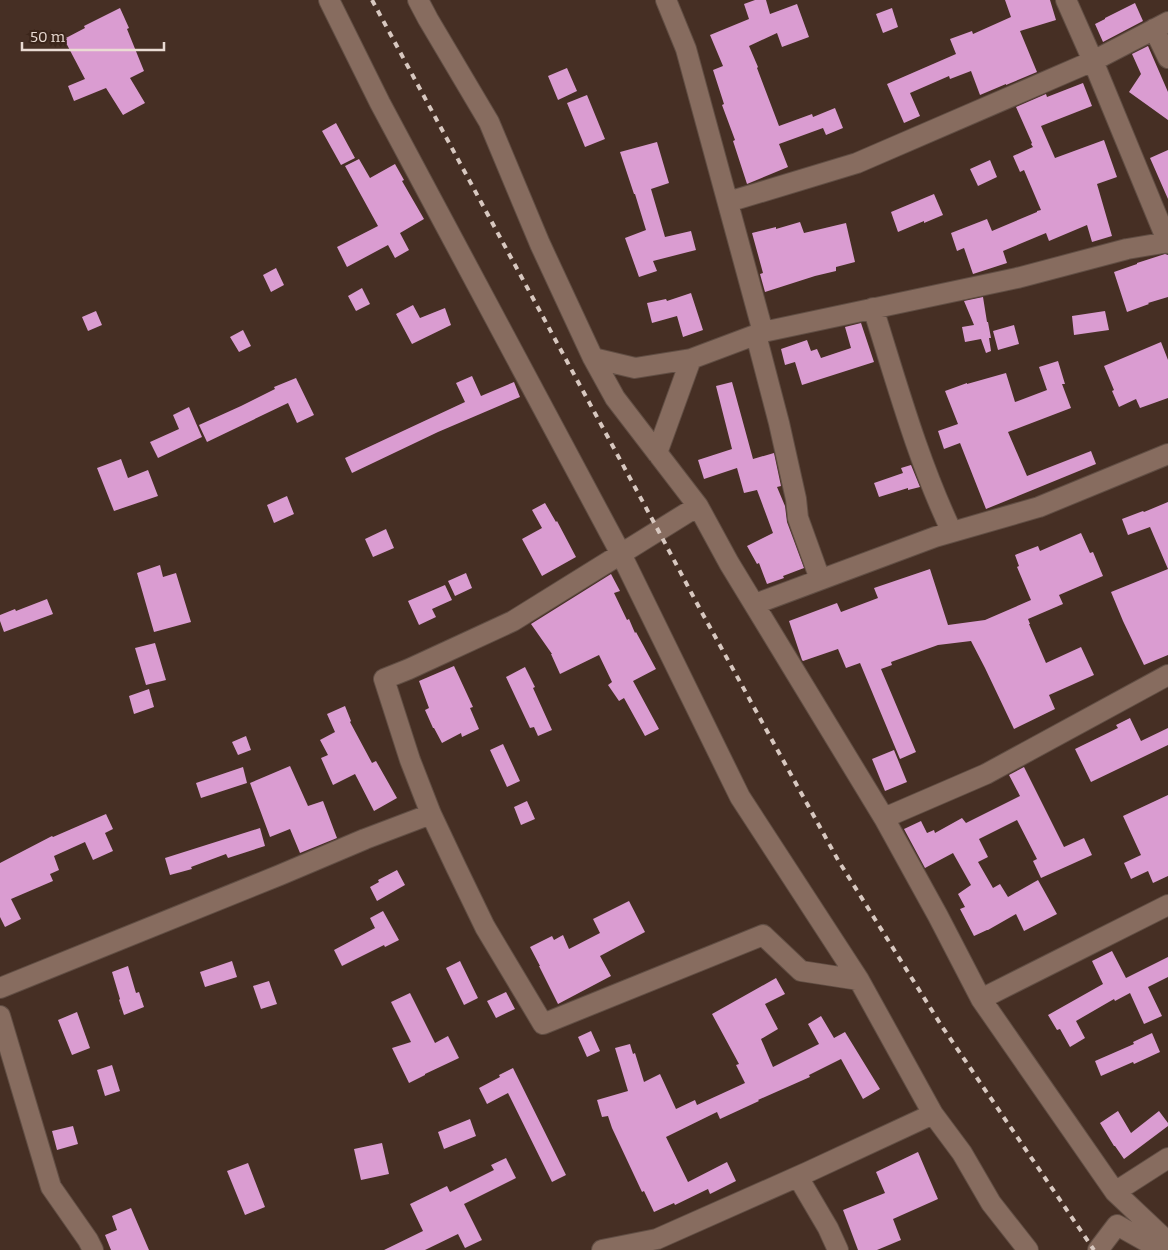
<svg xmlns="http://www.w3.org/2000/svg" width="1168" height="1250" font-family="Bitter,serif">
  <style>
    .building { fill: #da9cd1 }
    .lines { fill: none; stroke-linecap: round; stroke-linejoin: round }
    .minor-casing { stroke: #614e44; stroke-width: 22 }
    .minor { stroke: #876c5f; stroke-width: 20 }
    .rail { stroke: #d8c8c0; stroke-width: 4; stroke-dasharray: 6 6; stroke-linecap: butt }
  </style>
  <rect width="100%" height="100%" fill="#462f24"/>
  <path class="building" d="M755 0H766L770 14 797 4 809 37 782 47 777 33 749 46 758 67 757 68 779 126 812 114 813 117 835 108 843 128 826 135 823 128 779 144 788 167 747 184 733 141 735 140 722 105 724 104 713 70 723 66 710 35 749 19 744 4Z
    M1005 0H1050L1056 20 1020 31 1037 72 1006 85V84L980 95 971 71 950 79 949 76 910 93 920 116 904 123 887 84 956 54 950 39 972 31 973 34 1011 17Z
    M1135 3 1143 21 1103 42 1095 24 1105 19V18Z
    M120 8 129 28 127 29 144 71 130 78 145 103 123 115 106 88 74 101 68 86 85 79 64 39 85 28 84 26Z
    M892 8 898 27 883 33 876 14Z
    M1148 46 1168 92V120L1129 92 1141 74 1132 54Z
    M567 68 577 91 558 100 548 76Z
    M1083 83 1092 106 1041 126 1055 158 1104 140 1117 177 1097 184 1112 236 1092 242 1087 225 1049 241 1046 233 1003 251 1007 263 973 274 964 248 957 251 951 233 987 219 992 231 1037 212V211L1041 210 1024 170 1020 172 1013 156 1033 147 1031 144 1032 143 1016 107 1046 94 1047 97Z
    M587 95 605 139 585 147 567 103Z
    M336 123 355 158 341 165 322 131Z
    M657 142 669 183 651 189 665 237 691 231 696 250 653 261 657 271 639 277 625 238 646 230 635 194H634L620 152Z
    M1168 150V199L1150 158Z
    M359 159 370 178 395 164 404 180 402 181 424 219 400 233 409 250 395 258 388 245 347 267 337 247 378 226 345 166Z
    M990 160 997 177 978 186 970 169Z
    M934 194 943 215 924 223V221L898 232 891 212Z
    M800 222 804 233 846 223 855 262 836 267V271L815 276 765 292 760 274 763 273 752 233 776 227V229Z
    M1165 254 1168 255V297L1148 303 1149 304 1127 312 1114 272 1137 264V263Z
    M276 268 284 285 271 292 263 275Z
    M362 288 370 304 356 311 348 296Z
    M691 293 703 330 683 337 677 316 652 323 647 303 666 299 667 301Z
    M983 297 987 322H988L991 338H989L991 351 986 353 981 339 965 342 962 327 974 325 964 301Z
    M413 305 420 318 445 308 451 325 412 344 396 314Z
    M96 311 102 325 88 331 82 317Z
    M1105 311 1109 330 1074 335 1072 316Z
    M861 323 874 362 802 385 795 362 785 365 781 349 807 340 811 351 817 349 821 358 851 348 845 327Z
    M1014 325 1019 344 998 350 993 331Z
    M243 330 251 346 239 352 230 337Z
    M1161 342 1168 360V398L1140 408 1136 399 1119 407 1112 391 1114 390 1104 366Z
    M1058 361 1065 384H1062L1071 408 1008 432 1027 476 1091 451 1096 464 986 509 960 443 944 449 938 431 958 424 945 391 967 383V384L1006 373 1015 402 1047 390 1039 367Z
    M472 376 481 396 514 382 520 397 438 432 352 473 345 458 465 402 456 383Z
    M296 378 314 415 297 423 288 403 207 442 199 425 241 406 275 389 274 387Z
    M732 382 753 459 774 453 781 486 777 487 785 506 787 522 804 568 783 576 784 578 767 584 759 563 757 564 747 546 773 533 757 490 744 493 737 468 704 479 698 460 732 449 716 386Z
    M189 407 202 437 158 458 150 442 179 429 173 415Z
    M121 459 128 478 148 470 158 496 114 511 97 468Z
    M911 465 920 487 908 490V488L879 497 874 483 903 473 901 468Z
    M287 496 294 514 274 523 267 505Z
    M1168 502V655L1144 665 1123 621 1111 592 1168 569 1150 527 1128 535 1122 519 1143 511 1144 512Z
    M545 503 556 522 557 521 576 557 542 576 522 539 542 528 532 510Z
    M386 529 394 548 373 557 365 539Z
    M1081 533 1090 553 1093 552 1103 576 1059 595 1063 604 1028 619 1030 624H1029L1046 663 1081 647 1094 675 1049 695 1055 709 1014 729 985 668 971 641 938 645 891 662 892 665 881 669 916 752 900 759 860 663 846 668 838 649 803 661 802 660 789 621 837 603 841 612 878 598 874 588 930 569 948 625 985 620 1031 600 1017 567 1019 566 1015 555 1038 546 1040 551Z
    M160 565 163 577 176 573 191 622 154 632 137 573Z
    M466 573 472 588 455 596 448 581Z
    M611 574 620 591 614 593 627 620 629 619 635 633 636 632 656 669 633 681 659 729 645 736 624 698 619 701 608 685 612 682 599 655 560 674 551 654H552L531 624Z
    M445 585 452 600 432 609 436 617 419 625 408 601Z
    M47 599 53 614 4 632 0 621V615L15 609 16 611Z
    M155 643 166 680 146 685 135 648Z
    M454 666 473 707 470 708 479 729 462 737 461 733 442 743 434 728H433L425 710 429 708 419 681Z
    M525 667 535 687 533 688 552 730 538 736 534 727 530 728 506 677Z
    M149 689 154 707 134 714 129 696Z
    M345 706 351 721 350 722 372 763 376 761 397 798 374 811 355 774 333 785 321 758 328 755 320 740 335 732 327 714Z
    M1130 718 1141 741 1168 728V745L1091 782 1075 749 1118 728 1116 725Z
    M246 736 251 750 238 755 232 742Z
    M503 744 520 781 507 787 490 750Z
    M894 750 907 782 885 791 872 759Z
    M290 766 308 806 323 801 337 838 300 853 290 829 270 837 250 783Z
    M243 767 247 783 201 798 196 783Z
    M1024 767 1064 847 1084 838 1092 855 1041 878 1033 861 1037 859 1017 820 979 839 988 857 978 862 993 888 1000 884 1008 897 1038 880 1057 914 1024 931 1016 914 988 930H987L974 936 960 909 965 907 958 894 971 885 953 853 925 868 904 829 921 821 927 833 934 830 935 833 962 818 966 823 1020 796 1009 775Z
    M1168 795V876L1153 883 1148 871 1131 879 1124 863 1141 855 1123 816Z
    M527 801 535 819 521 825 514 807Z
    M106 814 113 829 105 833 113 851 93 860 85 842 54 856 59 870 50 874 53 881 11 899 21 919 5 927 0 917V863L52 836 53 837Z
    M260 828 265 846 228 858 226 854 191 867 192 869 170 875 165 858Z
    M397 870 405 885 377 901 370 887 379 882 378 880Z
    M629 901 645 932 600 956 611 976 558 1004 539 966H540L530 947 552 936 554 940 563 935 569 949 600 933 593 919Z
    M383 911 399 940 385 947 384 945 342 966 334 950 375 928 370 918Z
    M1112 951 1126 978 1168 957V977L1148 987 1162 1016 1144 1024 1130 993 1115 1001 1114 999 1076 1021 1085 1038 1070 1047 1060 1029 1057 1030 1048 1015 1103 984 1092 961Z
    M232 961 237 977 205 987 200 972Z
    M460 961 478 998 464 1005 446 968Z
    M128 966 136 993 139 992 144 1007 124 1015 119 1000 120 999 112 972Z
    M776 978 785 994 765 1004 778 1029 761 1039 773 1067 819 1044 808 1024 821 1016 834 1038 845 1032 880 1089 863 1099 841 1059 809 1075 810 1077 758 1100 759 1101 720 1119 717 1112 666 1137 688 1182 727 1162 736 1181 710 1194 708 1189 675 1205 674 1203 654 1212 644 1191 642 1192 612 1128 608 1116 602 1117 597 1100 628 1091 615 1048 630 1044 633 1054 635 1053 644 1082 660 1074 676 1109 695 1100 697 1105 745 1083 736 1065 739 1064 712 1014Z
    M269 981 277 1004 261 1009 253 986Z
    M506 992 515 1009 496 1018 487 1001Z
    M410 993 435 1043 448 1036 459 1058 425 1074V1075L409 1083 392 1048 411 1042 391 1002Z
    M77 1012 90 1048 72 1055 58 1020Z
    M591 1031 600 1051 587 1057 578 1037Z
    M1152 1033 1160 1052 1134 1064 1133 1062 1101 1076 1095 1061 1134 1044 1133 1042Z
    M112 1065 120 1091 105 1096 97 1070Z
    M513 1068 566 1175 552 1182 508 1093 487 1104 479 1088 500 1077 499 1075Z
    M1118 1111 1131 1133 1159 1111 1168 1123V1126L1124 1159 1115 1146H1114L1100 1123Z
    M470 1119 476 1136 444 1149 438 1132Z
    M73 1126 78 1144 57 1150 52 1131Z
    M382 1143 389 1174 361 1180 354 1149Z
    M918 1152 938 1199 893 1219 901 1240 877 1250H858L843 1210 885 1193 876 1172Z
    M506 1158 516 1178 464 1204 482 1240 465 1248 458 1234 425 1250H384L423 1231 410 1204 447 1186 450 1192 494 1170 491 1165Z
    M248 1163 265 1207 245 1215 227 1171Z
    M131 1208 149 1250H111L105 1235 117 1230 112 1216Z"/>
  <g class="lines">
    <defs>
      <path id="minor" d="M329 0 380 103 621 554 740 797 859 980
        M418 0 428 19 489 122 540 244 593 358 615 398 698 506 729 563 884 818 938 916 981 999 1115 1192 1168 1242
        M666 0 686 49 763 332
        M1066 0 1093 61 1168 243
        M1154 29 1168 58
        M728 202 857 163 1093 61 1168 22
        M873 308C897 384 918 461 952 532
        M756 335 779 423 796 499 798 518 820 579
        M593 358 635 368 691 359
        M657 453 691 359 763 332 1017 278 1127 249 1168 242
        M698 506 513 621 409 669 384 679 410 760 431 814 456 867 485 927 543 1024 763 935 801 971 859 980 933 1114 962 1153 991 1203 1028 1250
        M755 604 935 537 1039 507 1168 454
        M884 818 986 774 1168 675
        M0 988 280 875 365 839 431 814
        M981 999 1168 905
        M0 1016 51 1187 88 1240 93 1250
        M798 1177 828 1228 838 1250
        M1115 1192 1168 1158
        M602 1250 657 1239 808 1172 933 1114
        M1098 1250 1117 1225 1158 1248 1168 1250"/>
    </defs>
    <use href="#minor" class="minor-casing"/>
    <use href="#minor" class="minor"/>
    <path class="rail" d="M372 0 658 530 701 611 838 860 941 1025 1094 1250"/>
  </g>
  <path d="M22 42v8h142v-8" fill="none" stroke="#eadbd3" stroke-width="2.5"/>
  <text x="30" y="42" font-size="15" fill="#eadbd3" stroke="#3b251a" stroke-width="4" paint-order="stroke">50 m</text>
</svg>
